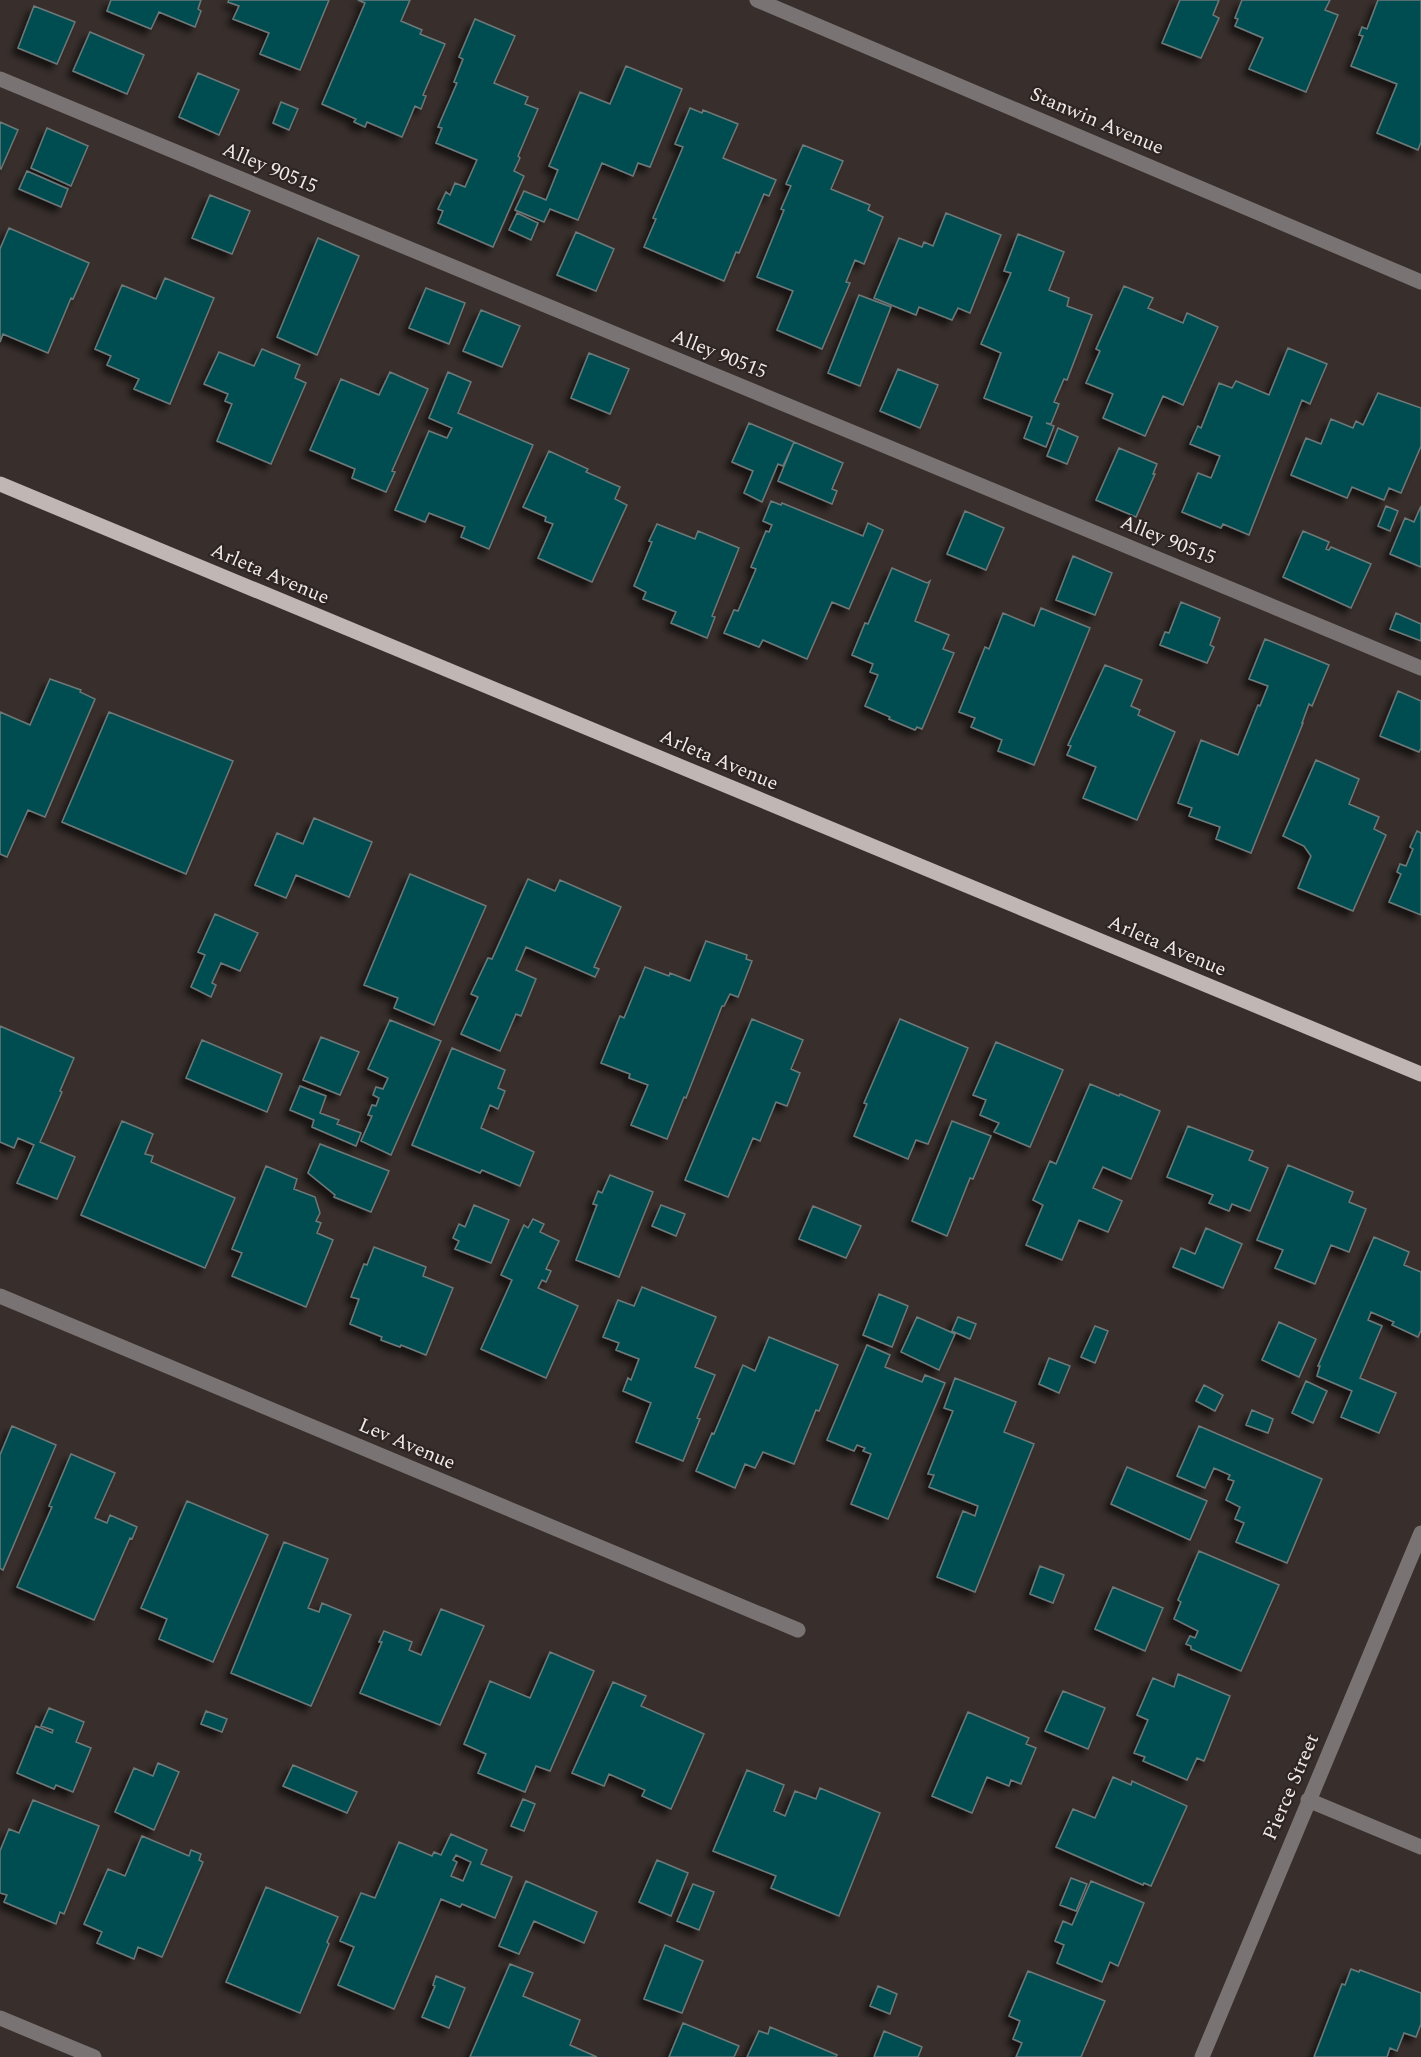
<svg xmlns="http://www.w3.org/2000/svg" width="1421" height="2057" font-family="Spectral,serif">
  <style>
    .building { fill: #004d51; stroke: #6d7879; stroke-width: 1.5; fill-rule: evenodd; filter: url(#shadow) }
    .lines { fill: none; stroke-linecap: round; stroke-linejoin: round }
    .minor { stroke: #797473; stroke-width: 15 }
    .major { stroke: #c0b6b3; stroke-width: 15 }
    .labels { text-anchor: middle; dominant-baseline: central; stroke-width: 4.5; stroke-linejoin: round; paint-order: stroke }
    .street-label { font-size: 20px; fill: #efe9e7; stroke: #2e2523 }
  </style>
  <defs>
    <filter id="shadow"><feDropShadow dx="-5.5" dy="5.5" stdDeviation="3" flood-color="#0009"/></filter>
  </defs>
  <rect width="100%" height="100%" fill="#382f2c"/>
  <path class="building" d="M111 0H201L198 9 201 11 195 27 159 12 151 29 107 11Z
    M229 0H329L300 70 260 54 269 33 233 19 239 6 228 2Z
    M358 0H410L401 21 422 30 420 34 445 44 423 95 426 96 421 109 415 106 402 137 367 122 365 127 354 122 356 119 322 104 365 3Z
    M1180 0H1219L1213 15 1219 18 1201 58 1162 43Z
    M1242 0H1330L1325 10 1338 15 1306 92 1249 69 1263 38 1235 26 1238 19 1235 18Z
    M1378 0H1421V142L1418 150 1377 133 1397 84 1351 66 1363 36 1359 35 1362 27 1367 29Z
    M34 6 75 22 57 64 18 48Z
    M475 19 515 36 494 83 528 97 525 104 538 109 518 156 520 158 514 171 524 176 493 247 438 223 443 211 438 209 446 192 450 195 455 183 465 187 477 160 436 143 442 128 438 127 457 83 454 82 463 59 459 57Z
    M90 32 144 55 127 94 73 71Z
    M626 66 682 89 650 167 638 163 633 176 602 163 578 220 550 209 544 222 515 210 524 191 546 200 558 170 549 166 580 92 610 104Z
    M198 73 239 90 219 135 179 117Z
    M281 102 298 109 289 130 273 123Z
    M690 108 702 113 703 110 738 124 723 158 776 180 769 196 764 194 739 253 736 252 724 281 644 247 656 219 653 218 683 147 675 144Z
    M0 122 18 130 1 169 0 168Z
    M47 128 88 146 71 186 31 168Z
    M803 145 843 161 831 189 870 205 868 210 883 217 864 264 855 260 846 282 850 283 822 349 777 330 793 291 757 277 784 210 781 209 791 186 786 184Z
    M27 171 68 189 61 207 19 189Z
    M210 195 250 211 232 254 192 238Z
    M517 213 538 223 531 240 509 230Z
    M946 213 1001 235 970 313 958 308 952 320 919 307 916 315 874 298 899 238 922 247 924 242 933 246Z
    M9 228 89 263 73 299 71 298 48 353 3 334 0 342V249Z
    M576 232 614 249 596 291 557 275Z
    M1018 234 1064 252 1049 290 1069 298 1067 306 1092 315 1067 380 1064 379 1054 402 1059 404 1051 424 1046 423 1054 426 1046 447 1024 438 1032 417 984 398 1001 353 981 344 1011 273 1004 271Z
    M318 238 359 256 317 355 277 337Z
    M165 278 214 298 170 404 134 389 139 379 107 365 111 356 95 349 122 285 156 299Z
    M1124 286 1153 298 1148 308 1183 323 1187 313 1218 327 1183 405 1163 396 1145 436 1103 418 1113 394 1086 383 1100 351 1096 349Z
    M426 288 465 303 449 344 409 328Z
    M859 295 891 307 860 386 828 373Z
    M481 310 520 326 502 367 463 351Z
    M1288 348 1327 364 1310 404 1302 400 1249 535 1223 524 1221 528 1182 512 1198 473 1211 478 1220 456 1190 444 1198 426 1201 428 1219 383 1232 388 1236 381 1269 395Z
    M262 349 300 365 295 378 306 383 271 464 217 441 232 404 225 401 228 394 204 384 219 352 254 366Z
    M589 353 629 369 610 414 571 398Z
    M898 369 938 385 920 428 880 411Z
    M390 372 428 389 392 471 395 472 386 492 352 478 355 469 310 450 341 379 379 395Z
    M448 372 471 382 458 413 533 445 489 549 461 537 465 527 429 513 425 522 395 510 429 431 447 438 452 428 429 418Z
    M1378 393 1421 408V446L1401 493 1389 488 1384 500 1352 487 1347 498 1291 475 1306 438 1321 444 1331 419 1353 428 1356 421 1363 425Z
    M749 423 794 442 783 466 778 464 762 502 744 493 753 471 732 462Z
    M1058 428 1078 437 1067 464 1047 456Z
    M794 442 843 463 832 489 837 491 832 504 778 481Z
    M1119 448 1157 464 1153 474H1155L1136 517 1096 500Z
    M549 451 588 469 586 472 620 487 615 499 627 505 592 582 538 558 553 524 545 521 546 517 523 507Z
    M771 501 781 505 782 503 863 536 868 523 883 530 849 609 832 602 807 659 763 640 759 647 724 633 734 610 738 611 756 569 751 567 766 531 769 532 772 525 763 521Z
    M1386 506 1398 511 1390 531 1378 526Z
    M1421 506V567L1390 554 1405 518 1414 522Z
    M965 511 1004 528 986 570 947 554Z
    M657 524 695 539 698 531 739 548 712 616 715 617 707 638 671 623 676 612 643 599 646 592 634 586 652 542 649 541Z
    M1303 531 1329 542 1326 549 1329 550 1331 547 1371 564 1351 608 1283 577Z
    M1073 556 1112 573 1095 615 1056 600Z
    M892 568 927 583 930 581 915 621 949 635 943 649 954 653 922 729 917 727 915 730 889 719 890 717 865 706 878 675 870 672 873 664 852 655 865 623 868 624Z
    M1181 602 1220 618 1210 645 1214 647 1207 663 1160 645 1165 632 1169 633Z
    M1041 608 1090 628 1034 765 998 751 1002 740 971 727 975 718 959 712 985 647 989 649 1003 613 1034 626Z
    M1396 613 1421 624V641L1390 629Z
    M1265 639 1329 665 1312 706 1309 704 1302 723H1303L1251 853 1216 839 1220 827 1189 816 1192 808 1178 803 1201 740 1238 755 1258 705 1260 706 1268 686 1249 679Z
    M1105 665 1142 680 1131 706 1140 710 1138 715 1175 732 1137 820 1083 798 1096 767 1067 755 1071 746 1068 745Z
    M50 679 81 690 80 692 95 699 45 817 28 810 7 857 0 854V712L30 725Z
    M1398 691 1421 701V748L1419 752 1380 736Z
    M109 712 233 761 186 874 62 822Z
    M1316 760 1359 779 1349 804 1379 817 1374 829 1386 835 1353 911 1298 888 1311 856 1304 846 1283 836Z
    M314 818 372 842 349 897 296 875 286 898 255 885 277 833 303 844Z
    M1417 831 1421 833V915L1389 902 1401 874 1397 872 1400 864 1406 866 1413 849 1410 847Z
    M410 874 486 906 434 1025 394 1008 398 998 364 985Z
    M528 879 555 891 560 880 621 907 594 967 599 969 595 977 526 947 516 970 536 979 521 1016 516 1014 500 1051 461 1034 478 997 471 994 488 958 492 959Z
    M215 914 258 933 240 971 221 963 212 983 216 985 211 997 191 987 205 955 198 952Z
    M706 941 747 955 746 959 752 961 738 997 730 994 724 1006H722L686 1098 684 1097 667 1139 631 1125 648 1085 629 1078 630 1074 601 1063 620 1016 624 1018 645 967 669 976 670 973 690 981Z
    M752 1019 803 1040 791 1069 800 1073 787 1106 776 1102 760 1141 753 1138 728 1197 685 1180Z
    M900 1019 968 1048 928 1144 916 1140 908 1159 854 1136 867 1104 864 1103Z
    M390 1020 441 1041 391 1155 361 1141 372 1116 368 1115 372 1105 376 1106 379 1098 373 1095 376 1087 383 1089 388 1078 368 1069Z
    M0 1026 74 1058 60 1091 62 1092 40 1142 75 1157 57 1199 17 1183 34 1145 18 1138 14 1148 0 1142Z
    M321 1037 359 1052 340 1095 303 1080Z
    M202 1040 282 1074 267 1112 186 1078Z
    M996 1042 1063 1070 1030 1147 994 1132 999 1123 980 1115 986 1100 973 1095Z
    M452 1048 505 1070 498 1088 505 1091 498 1109 490 1105 481 1128 534 1152 520 1186 482 1170 480 1173 412 1145Z
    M1090 1084 1119 1096 1120 1094 1160 1111 1131 1179 1103 1167 1093 1188 1122 1201 1108 1232 1079 1220 1062 1260 1026 1245 1043 1205 1033 1200 1050 1161 1056 1164Z
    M300 1086 326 1096 320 1113 339 1120 337 1124 361 1133 356 1146 312 1127 314 1120 290 1110Z
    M122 1121 153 1134 145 1154 153 1156 151 1162 235 1198 205 1268 81 1215Z
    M952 1121 991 1136 973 1179 970 1178 947 1236 912 1221Z
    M1188 1126 1253 1151 1249 1160 1268 1168 1250 1211 1232 1204 1229 1211 1209 1203 1213 1195 1167 1177Z
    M320 1144 389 1171 371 1212 334 1197 335 1195 308 1173Z
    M1288 1165 1353 1192 1349 1202 1366 1209 1349 1252 1331 1245 1315 1284 1275 1268 1283 1250 1257 1240Z
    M266 1166 297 1179 294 1189 315 1197 320 1213 316 1221 321 1223 317 1233 333 1240 306 1307 232 1276 242 1253 232 1249Z
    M610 1175 653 1192 619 1277 576 1260 597 1205 593 1204 598 1191 602 1193Z
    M474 1205 509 1220 491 1263 455 1249 459 1241 453 1238 459 1224 465 1227Z
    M661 1205 685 1214 676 1236 652 1226Z
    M813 1206 861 1226 846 1258 799 1239Z
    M533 1219 544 1224 540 1232 559 1241 546 1269 551 1271 546 1282 542 1280 538 1288 578 1306 546 1378 481 1349 512 1280 501 1275 524 1225 528 1228Z
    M1206 1228 1242 1244 1223 1288 1173 1267 1181 1248 1195 1254Z
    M1374 1237 1409 1252 1404 1265 1421 1272V1330L1418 1337 1392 1325 1394 1322 1371 1312 1368 1320 1382 1326 1360 1378 1396 1393 1379 1433 1341 1417 1352 1391 1317 1376 1320 1366H1318Z
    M374 1247 426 1267 423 1276 453 1288 426 1355 401 1345 400 1347 381 1340 382 1337 350 1324 359 1299 351 1297 364 1264 367 1265Z
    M642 1287 716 1317 695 1367 715 1375 697 1418 700 1419 683 1461 636 1442 651 1403 623 1391 628 1378 631 1380 639 1359 616 1350 619 1343 603 1337 618 1300 634 1306Z
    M879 1294 908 1306 892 1347 863 1335Z
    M917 1317 955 1334 939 1370 901 1352Z
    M958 1317 976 1324 970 1339 952 1331Z
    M1279 1322 1316 1339 1299 1377 1262 1360Z
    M1095 1326 1108 1331 1095 1363 1081 1357Z
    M769 1337 838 1365 819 1411 816 1410 794 1464 763 1452 755 1468 745 1464 735 1488 696 1471 712 1433 714 1434 743 1365 755 1371Z
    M867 1345 890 1355 885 1367 922 1382 925 1375 945 1383 888 1519 851 1504 871 1454 863 1451 865 1448 857 1445 854 1451 827 1440Z
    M1049 1358 1070 1366 1059 1393 1039 1384Z
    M955 1378 1016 1402 1004 1432 1034 1444 975 1592 937 1577 963 1511 975 1516 978 1506 929 1487 934 1475 928 1474 953 1411 944 1408Z
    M1306 1381 1327 1391 1313 1423 1292 1413Z
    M1204 1385 1223 1395 1215 1411 1196 1401Z
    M1252 1410 1273 1419 1268 1433 1246 1425Z
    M12 1426 56 1445 3 1570 0 1568V1455Z
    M1199 1426 1322 1479 1287 1563 1236 1542 1244 1523 1235 1519 1240 1507 1226 1500 1234 1481 1228 1479 1230 1475 1214 1468 1205 1488 1177 1476Z
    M71 1454 115 1473 95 1518 107 1523 110 1515 137 1527 132 1539 130 1538 94 1620 17 1587 52 1507 49 1506Z
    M1127 1467 1207 1501 1190 1540 1111 1504Z
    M187 1501 268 1535 213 1662 159 1639 167 1619 141 1608Z
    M284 1542 328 1559 308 1608 319 1612 322 1603 351 1615 311 1706 231 1673Z
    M1199 1551 1279 1585 1241 1671 1191 1649V1646L1186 1644 1190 1636 1195 1638 1198 1631 1174 1619 1181 1602 1178 1600Z
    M1040 1566 1064 1575 1053 1603 1030 1594Z
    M1113 1587 1163 1608 1145 1651 1095 1629Z
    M441 1609 484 1626 440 1725 360 1693 382 1642H379L384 1631 412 1642 409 1650 421 1655Z
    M550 1652 594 1671 550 1771 536 1766 525 1792 478 1773 486 1754 464 1744 490 1681 530 1698Z
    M1178 1674 1230 1696 1204 1761 1197 1758 1187 1780 1143 1761 1145 1757 1134 1753 1148 1720 1137 1715 1153 1678 1174 1687Z
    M613 1682 646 1696 641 1706 704 1734 671 1809 642 1796 645 1790 609 1774 604 1786 572 1773Z
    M1063 1691 1105 1708 1088 1749 1045 1731Z
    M49 1708 84 1722 76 1742 91 1748 73 1792 56 1785 54 1789 17 1773 36 1726 52 1733 53 1730 41 1726Z
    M206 1711 227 1719 222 1732 201 1724Z
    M968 1712 1029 1738 1026 1744 1036 1748 1021 1784 1011 1780 1009 1786 987 1777 972 1813 932 1796Z
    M158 1763 179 1772 154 1830 115 1812 134 1768 153 1776Z
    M293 1765 357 1792 347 1813 283 1786Z
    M747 1770 784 1785 774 1811 785 1816 795 1791 816 1799 820 1788 880 1813 839 1916 771 1888 776 1876 713 1851Z
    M1113 1777 1131 1785 1132 1781 1187 1806 1151 1886 1144 1883 1143 1885 1056 1847 1073 1809 1095 1818Z
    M523 1799 535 1804 524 1831 511 1826Z
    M33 1800 99 1826 64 1914 60 1912 56 1924 4 1902 7 1895 0 1893V1851L9 1829 19 1833Z
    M451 1834 487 1850 481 1864 512 1877 495 1918 462 1904 460 1907 441 1899 394 2009 338 1985 354 1947 340 1941 361 1893 375 1898 399 1842 432 1856 434 1852 441 1855ZM456 1855 471 1862 463 1881 451 1876 457 1862 453 1860Z
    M142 1836 189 1856 191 1850 201 1854 199 1860 203 1862 162 1957 138 1947 134 1959 97 1943 102 1932 84 1924 108 1869 125 1876Z
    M657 1860 688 1873 671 1916 639 1902Z
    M1071 1878 1087 1884 1076 1911 1060 1905Z
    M526 1881 597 1912 584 1943 534 1921 519 1954 499 1946Z
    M1091 1881 1144 1903 1118 1966 1110 1962 1102 1982 1057 1963 1064 1945 1055 1941 1063 1921 1072 1925Z
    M693 1884 714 1892 699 1930 677 1921Z
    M266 1887 338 1917 327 1942 329 1944 300 2013 226 1982Z
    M665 1945 703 1961 682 2013 644 1999Z
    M510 1964 533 1973 523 1996 580 2020 570 2045 597 2057H470Z
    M1351 1969 1359 1972 1360 1970 1421 1993V2024L1416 2037 1404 2033 1397 2051 1390 2048 1387 2057H1314L1342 1984 1345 1985Z
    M1028 1971 1105 2001 1081 2057H1016L1022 2043 1013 2039 1020 2021 1009 2016Z
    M436 1976 465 1988 449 2028 422 2017 435 1986 433 1985Z
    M878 1986 897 1994 890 2014 870 2006Z
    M683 2023 739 2046 734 2057H669Z
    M770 2027 837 2055 836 2057H747L759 2031 768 2034Z
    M884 2031 922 2047 918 2057H874Z"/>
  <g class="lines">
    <path class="minor" d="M757 0 1421 282
      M0 79 1421 668
      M0 1296 798 1630
      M1308 1800 1421 1847
      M0 2018 94 2057
      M1202 2057 1421 1533"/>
    <path class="major" d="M0 484 1421 1074"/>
  </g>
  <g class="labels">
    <g class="street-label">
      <text transform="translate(1097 121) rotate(23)">Stanwin Avenue</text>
      <text transform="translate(270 168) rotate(23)">Alley 90515</text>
      <text transform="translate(719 354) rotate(22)">Alley 90515</text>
      <text transform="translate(1168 540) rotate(22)">Alley 90515</text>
      <text transform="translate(270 574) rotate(23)">Arleta Avenue</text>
      <text transform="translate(719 760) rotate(23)">Arleta Avenue</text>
      <text transform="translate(1167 946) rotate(23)">Arleta Avenue</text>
      <text transform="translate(407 1444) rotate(23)">Lev Avenue</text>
      <text transform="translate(1291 1787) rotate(-67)">Pierce Street</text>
    </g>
  </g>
</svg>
